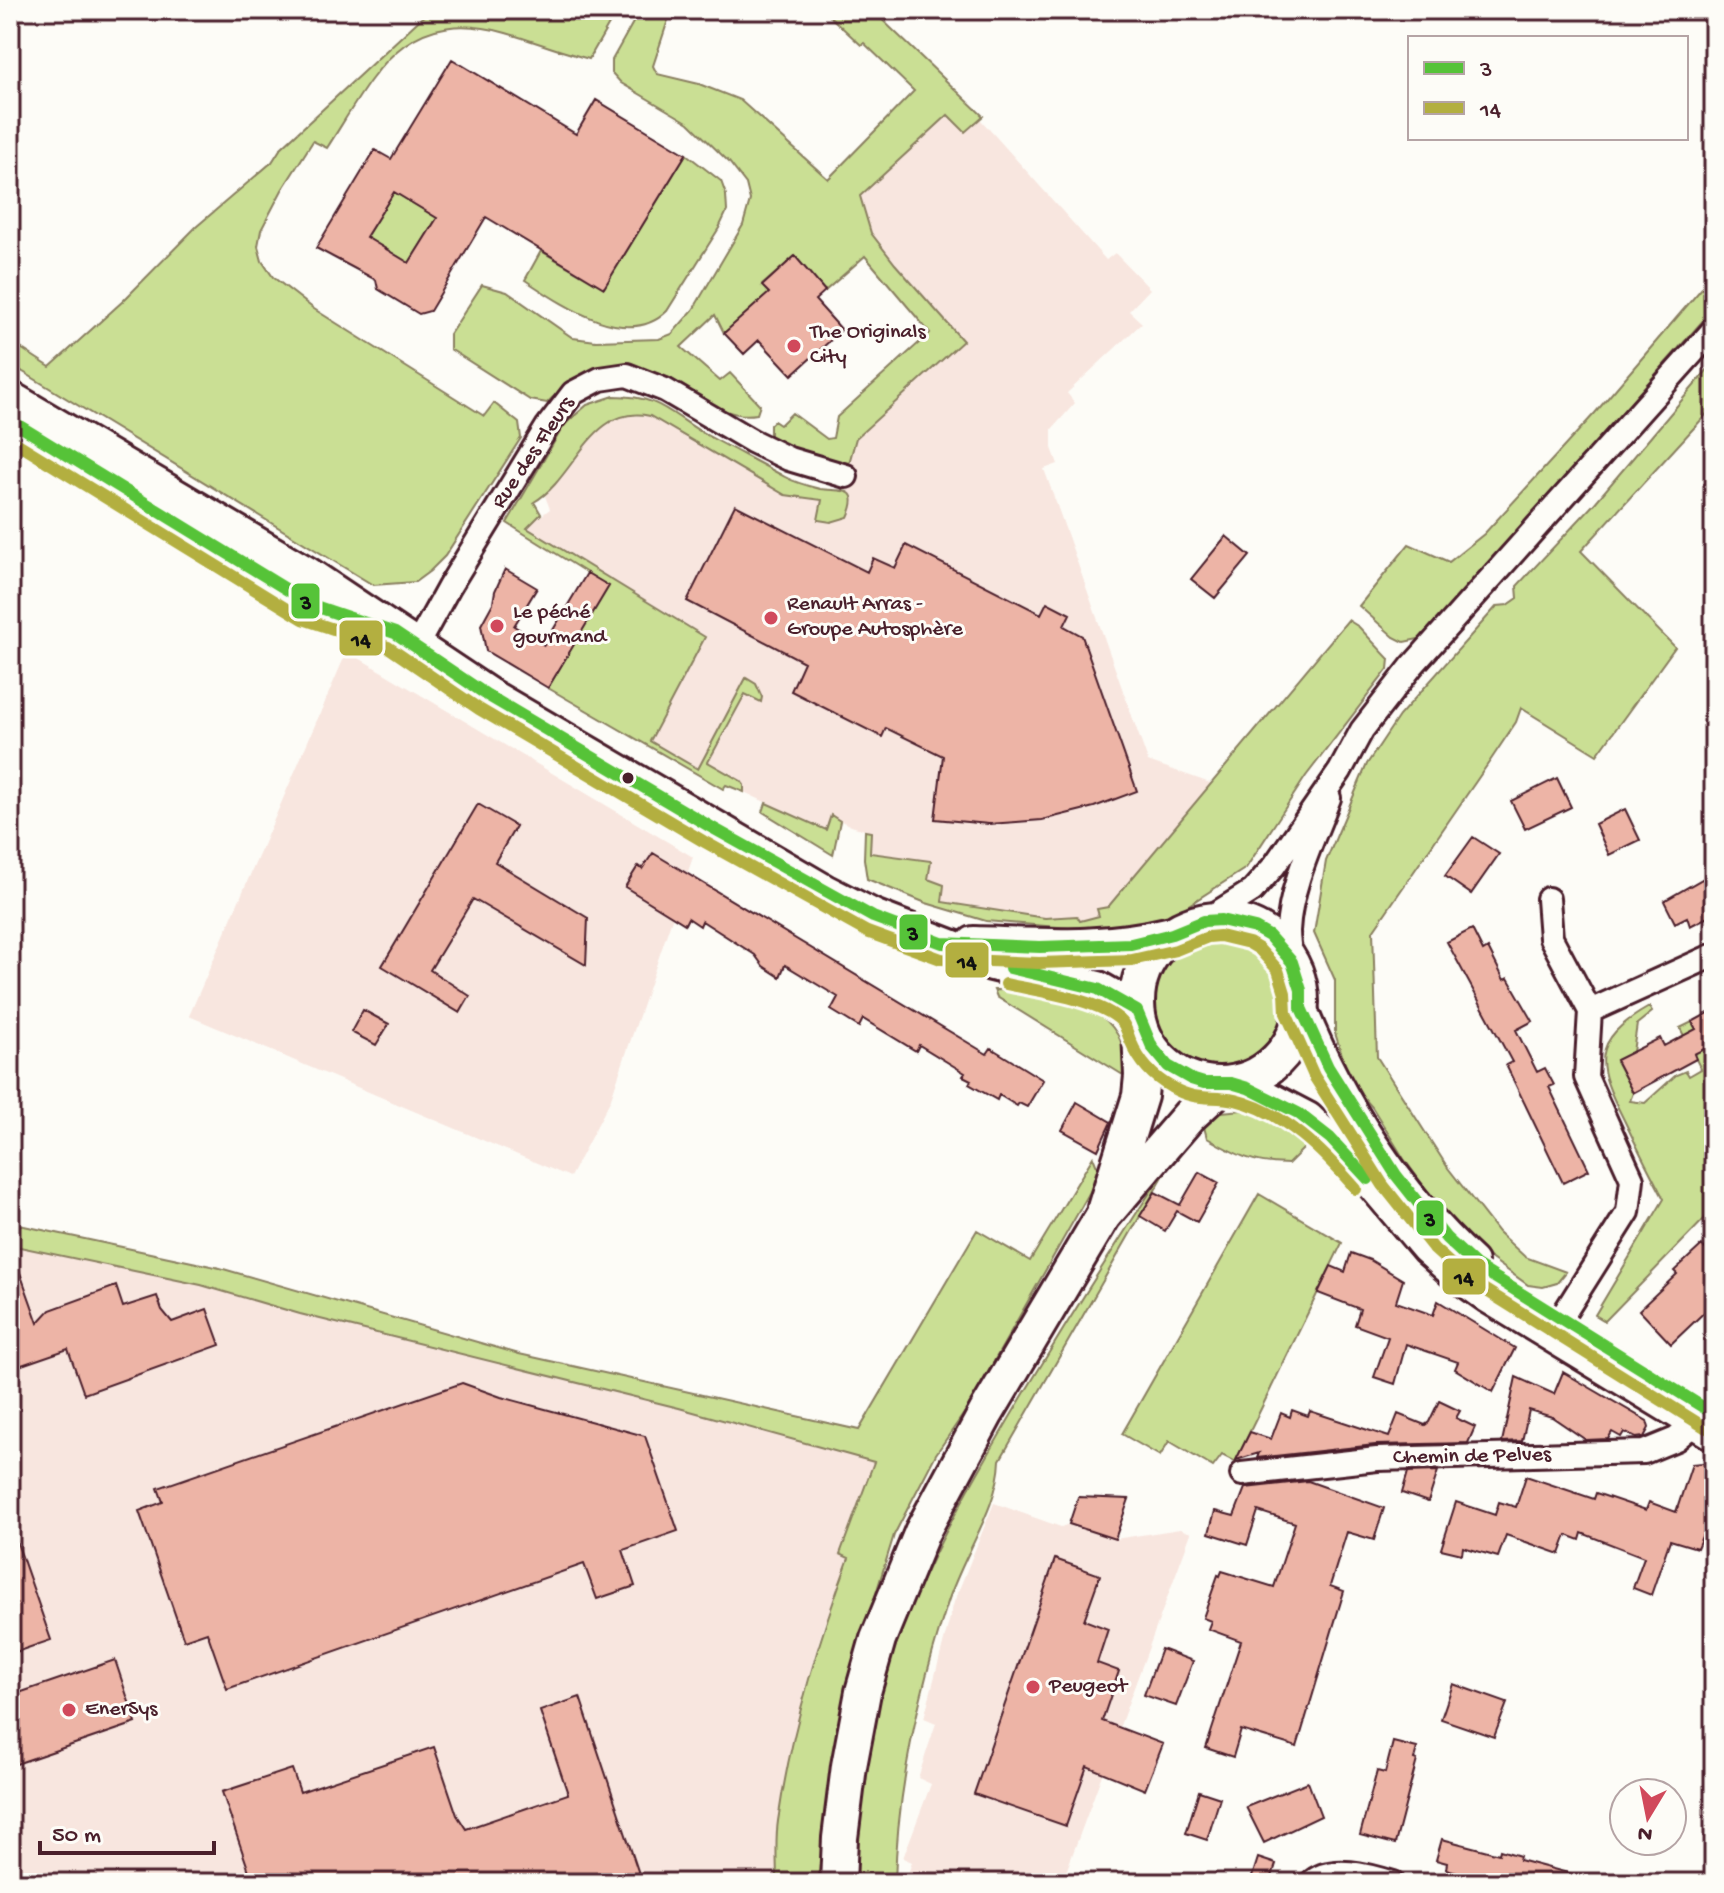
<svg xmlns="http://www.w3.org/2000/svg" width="1724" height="1893" font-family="'Gochi Hand',sans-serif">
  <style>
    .built { fill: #f8e6df }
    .green { fill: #cadf94; stroke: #8a7f60; stroke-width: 2 }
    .building { fill: #edb4a6; stroke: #4a1f2b; stroke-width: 2; fill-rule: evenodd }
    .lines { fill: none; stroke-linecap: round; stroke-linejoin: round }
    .minor-casing { stroke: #4a1f2b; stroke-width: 28 }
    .secondary-casing { stroke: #4a1f2b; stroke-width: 36 }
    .primary-casing { stroke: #4a1f2b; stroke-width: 40 }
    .minor { stroke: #fdfcf7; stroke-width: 22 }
    .secondary { stroke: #fdfcf7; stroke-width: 30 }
    .primary { stroke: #fdfcf7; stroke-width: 34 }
    .bus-1-casing { stroke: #fdfcf7; stroke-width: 18 }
    .bus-2-casing { stroke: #fdfcf7; stroke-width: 18 }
    .bus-1 { stroke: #56c339; stroke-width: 12 }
    .bus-2 { stroke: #b3af40; stroke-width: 12 }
    .poi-dot { fill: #d1495b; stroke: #fdfcf7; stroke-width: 3 }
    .bus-dot { fill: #4a1f2b; stroke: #fdfcf7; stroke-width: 3 }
    .labels { text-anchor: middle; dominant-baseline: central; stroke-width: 6; stroke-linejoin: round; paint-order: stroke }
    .poi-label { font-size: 22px; fill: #4a1f2b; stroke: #fdfcf7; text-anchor: start }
    .street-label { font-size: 22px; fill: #4a1f2b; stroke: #fdfcf7 }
    .line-badge { stroke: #fdfcf7; stroke-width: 3 }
    .pale-badge-label { font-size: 22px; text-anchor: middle; font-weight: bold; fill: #111 }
  </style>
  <rect width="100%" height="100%" fill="#fdfcf7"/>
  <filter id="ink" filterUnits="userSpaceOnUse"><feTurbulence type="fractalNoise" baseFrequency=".0125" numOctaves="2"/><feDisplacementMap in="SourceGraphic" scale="16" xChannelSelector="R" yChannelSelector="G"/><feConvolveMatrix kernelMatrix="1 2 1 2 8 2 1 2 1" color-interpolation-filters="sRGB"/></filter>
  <g filter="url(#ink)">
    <path class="built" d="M949 115 965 131 980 119 1106 260 1115 253 1150 289 1129 311 1142 323 1067 393 1075 403 1052 429V448L1058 464 1044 469 1148 761 1213 784 1108 907 1097 909 1099 916 1079 921 1077 916 1045 918 942 902 928 879 930 861 870 853 871 832 851 826 831 816 827 831 744 792 741 781 707 763 745 693 761 701 762 697 755 684 745 679 698 769 649 741 705 637 526 527 550 509 545 496 598 430 611 421 630 415 649 416 785 495 822 500 818 520 850 492 844 489 856 438 963 341 895 264 871 233 860 196Z
      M347 651 693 857 610 1101 570 1177 189 1016Z
      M10 1245 201 1285 300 1314 679 1408 875 1462 840 1553 849 1558 823 1628 804 1692 777 1824V1883H10Z
      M994 1503 1061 1527 1069 1524 1115 1539 1180 1529 1191 1533 1062 1883H905L912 1862 903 1858 931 1784 918 1778 936 1723 924 1718 954 1602Z"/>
    <path class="green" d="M430 10 616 12 589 59C561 52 534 41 506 33 403 4 374 75 327 148L313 141 282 190 261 230 258 246 262 261 273 277 314 309 484 416 494 403 519 423 521 438 445 556 430 571 415 582 373 585 10 364V341L50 367 123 301 196 227 272 162 281 148Z
      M640 10 671 11 653 66 657 74 699 84 740 100 828 179 914 91 864 43 861 45 823 10H872L983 116 965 132 948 115 860 196 871 233 895 264 963 341 856 438 848 467 800 452 770 439V425L774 421 780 425 792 413 827 439 833 438 837 417 930 333 865 256 825 291 794 257 762 285 769 293 724 333 715 315 681 347 720 381 730 373 760 405 757 414C717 421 691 383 656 373 637 367 619 373 601 376 578 381 563 386 547 403L530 400 450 349V334L482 285 507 292 573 338 596 341 659 339 672 334 693 310 743 225 750 200 746 184 729 162 689 123 621 83 612 73V60Z
      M686 154 721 181 726 195 727 211 719 228 667 311C627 351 560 303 525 280L541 251 604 288Z
      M394 192 437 218 409 263 366 237Z
      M1714 274V308L1423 638 1404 642 1394 637 1359 606 1409 544 1449 562 1484 534 1595 413Z
      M1714 362V406L1581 551 1675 647 1597 755 1521 708 1516 722 1490 761 1373 931 1377 1057 1448 1168 1498 1232 1525 1257 1566 1272 1557 1283 1543 1287 1528 1285 1489 1257 1442 1211 1404 1159 1372 1107 1351 1083 1335 1033V980L1314 933 1326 861 1367 764 1399 716 1497 606 1508 605 1518 598 1517 586 1594 504Z
      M614 396C659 396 668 412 703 433 730 448 758 462 785 477 796 483 808 486 820 489 839 492 863 484 848 517L831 522 818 520 822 500 785 495 650 416C590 403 576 478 534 502L541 514 527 528 705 637 650 741 698 769 746 678 756 684 762 697 761 702 745 694 708 762 741 781 744 785V792L726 785 723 789 548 688 608 586 507 523 564 425 587 405Z
      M1348 620 1359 627 1389 659 1388 669 1306 776 1246 868 1170 917 1106 931 986 921 926 903 867 879 864 859 865 831 871 832 870 853 931 861 928 879 944 885 942 902 1045 918 1077 916 1080 921 1099 916 1097 909 1108 907Z
      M766 803 826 830 831 815 840 821 833 855 763 812Z
      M1151 1005a70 70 0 1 1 140 0a70 70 0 1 1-140 0Z
      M994 990C1005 990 1016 990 1026 991 1035 992 1042 997 1051 999 1057 1000 1063 1000 1070 1001 1104 1010 1132 1038 1123 1075L997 997Z
      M1649 1007 1652 1012 1637 1024 1633 1052 1616 1061 1633 1093 1630 1101 1645 1103 1676 1075 1686 1071 1689 1076 1701 1069 1680 1028 1692 1022 1711 1059 1714 1058V1209L1605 1321 1595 1315 1664 1199C1650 1173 1637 1147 1624 1120 1596 1065 1589 1041 1649 1007Z
      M1243 1110 1274 1119 1305 1147 1288 1164C1253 1164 1237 1155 1207 1138L1204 1127 1206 1118 1221 1112Z
      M1177 1152 1000 1460C999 1506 962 1557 948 1602 919 1691 897 1789 895 1883H855C860 1821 862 1758 879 1697 910 1589 964 1494 1022 1397 1072 1314 1123 1232 1177 1152Z
      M1093 1157 1100 1174 967 1409 936 1454 894 1535 846 1691 829 1780 818 1883H777C777 1863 775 1841 778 1821 791 1730 817 1644 849 1558L840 1554 874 1462 679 1408 300 1314 201 1285 10 1245V1223L220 1268 519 1354 859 1430 977 1230 1030 1261Z
      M1259 1194 1342 1243 1235 1462 1222 1455 1213 1467 1169 1441 1160 1456 1122 1434Z"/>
    <path class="building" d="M452 59 576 134 596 100 686 154 604 288 486 217 430 311 419 314 378 289 376 280 316 248 375 150 391 159ZM394 192 437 218 409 263 366 237Z
      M795 256 825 291 815 300 842 330 792 375 759 340 744 354 724 333 769 293 762 286Z
      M735 505 867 572 873 558 895 568 906 545 1041 614 1047 602 1070 614 1064 626 1082 636 1137 791 1094 807 1042 820 989 824 935 819 943 756 886 728 882 737 791 691 804 662 687 601Z
      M1226 536 1250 556 1215 598 1191 579Z
      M505 569 537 588 514 626 544 645 587 573 609 586 548 688 486 651 481 625 493 603 495 591Z
      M1557 778 1571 807 1525 829 1511 801Z
      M478 804 516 826 495 862 588 918 586 965 473 899 430 970 470 996 460 1013 382 966Z
      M1625 809 1640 840 1609 855 1595 824Z
      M1473 837 1499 854 1471 894 1445 876Z
      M653 853 987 1054 991 1048 1043 1080 1027 1107 1019 1103 1017 1106 999 1095 997 1100 969 1084 971 1080 963 1076 965 1073 919 1045 916 1051 863 1019 859 1027 831 1010 838 997 785 965 780 977 763 966 755 955 702 921 700 926 688 918 685 924 625 887 638 866 642 869Z
      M1704 878 1714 897V914L1690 926 1687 917 1675 923 1664 901Z
      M1472 929 1483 951 1488 948 1504 980 1508 978 1533 1021 1516 1030 1537 1072 1545 1068 1554 1085 1549 1087 1589 1170 1563 1183 1506 1065 1512 1062 1447 942Z
      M363 1010 389 1024 376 1045 351 1032Z
      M1714 1010V1062L1706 1048 1694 1054 1696 1059 1633 1093 1616 1060 1660 1038 1664 1046 1696 1029 1692 1022Z
      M1077 1102 1111 1122 1098 1150 1062 1130Z
      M1199 1172 1219 1183 1197 1222 1177 1211 1165 1231 1140 1216 1155 1192 1180 1205Z
      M1714 1240V1303L1671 1344 1639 1310 1677 1274 1674 1271 1702 1245 1705 1249Z
      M10 1253H13L38 1323 50 1310 116 1286 123 1307 157 1296 162 1310 172 1322 207 1309 220 1345 84 1394 68 1349 10 1369Z
      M1351 1253 1370 1260 1403 1280 1396 1302 1433 1315 1438 1301 1515 1348 1493 1392 1455 1369 1458 1362 1406 1344 1395 1384 1374 1377 1388 1337 1355 1325 1360 1309 1318 1293 1331 1266 1345 1272Z
      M1563 1372 1647 1421 1649 1428 1644 1437 1636 1438 1624 1432 1621 1437 1612 1432 1608 1439 1586 1440 1552 1417 1529 1410 1522 1441 1502 1442 1516 1377 1554 1394Z
      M462 1383 501 1397 645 1436 678 1531 623 1550 635 1586 597 1599 584 1564 227 1689 207 1632 184 1640 139 1511 163 1502 158 1488Z
      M1439 1401 1460 1411 1456 1418 1475 1427 1468 1443 1375 1445 1257 1458 1259 1453 1236 1460 1250 1432 1271 1439 1281 1413 1290 1417 1292 1410 1308 1416 1310 1411 1389 1437 1398 1414 1425 1425 1429 1422Z
      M1714 1462V1530L1706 1527 1697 1548 1670 1540 1651 1595 1633 1588 1644 1557 1582 1533 1580 1540 1567 1535 1560 1554 1506 1535 1498 1557 1463 1547 1462 1554 1441 1549 1456 1502 1495 1515 1499 1502 1516 1507 1526 1476 1594 1499 1596 1493 1646 1510 1649 1502 1676 1512 1692 1464Z
      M1438 1471 1428 1502 1402 1493 1408 1472Z
      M1308 1481 1384 1508 1374 1540 1347 1532 1330 1586 1344 1591 1297 1747 1241 1730 1233 1757 1206 1748 1241 1641 1208 1629 1211 1621 1203 1618 1218 1575 1220 1576 1222 1571 1274 1587 1295 1523 1258 1511 1247 1545 1209 1533 1215 1511 1234 1516 1245 1488Z
      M1078 1497 1129 1499 1115 1539 1069 1524Z
      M10 1531H13L51 1640 10 1654Z
      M1055 1559 1100 1575 1084 1620 1108 1629 1097 1663 1119 1671 1102 1721 1163 1744 1145 1790 1087 1766 1066 1826 974 1794Z
      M1161 1649 1193 1661 1176 1706 1144 1695Z
      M115 1660 136 1723 10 1766V1696Z
      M1453 1684 1507 1703 1494 1737 1441 1719Z
      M580 1697 642 1883H253L222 1792 292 1769 300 1792 434 1747 457 1815 466 1829 568 1794 540 1711Z
      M1393 1742 1417 1748 1414 1759 1417 1760 1395 1844 1360 1835 1377 1771 1385 1773Z
      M1308 1782 1321 1816 1264 1843 1246 1807Z
      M1199 1791 1220 1798 1207 1840 1186 1833Z
      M1442 1839 1499 1854 1500 1850 1520 1856 1519 1860 1583 1877 1582 1883H1498L1446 1869 1447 1863 1436 1860Z
      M1258 1858 1276 1864 1270 1883H1250Z"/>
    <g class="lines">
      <defs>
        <path id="minor" d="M416 647 449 587 547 427 573 393 600 379 627 375 665 390 752 441 789 459 846 476
          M1548 899 1551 938 1590 1011 1586 1077 1632 1179 1628 1212 1560 1320
          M1204 921 1252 891 1274 866 1340 771 1362 730 1412 666 1714 329
          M1292 962C1290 952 1288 941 1288 931 1290 886 1313 840 1329 798
          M1590 1011 1714 955
          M1242 1474 1377 1459 1644 1452 1676 1439 1695 1423
          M1311 1883C1330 1864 1370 1876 1393 1883"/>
        <path id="secondary" d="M1301 1008C1338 1101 1398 1195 1472 1262
          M1233 1083 1264 1095 1308 1118 1355 1164 1426 1248 1455 1274 1489 1298 1714 1435"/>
        <path id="primary" d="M10 399 306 574 487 695 824 892 873 917 992 963 1098 989 1137 1011
          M1137 1002a82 82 0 1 1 164 0a82 82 0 1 1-164 0Z
          M974 944C1045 946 1102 951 1172 934
          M1105 1208 1140 1096 1142 1076 1140 1030
          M838 1883 840 1838 849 1766 863 1692 878 1639 922 1532 986 1413 1103 1216 1189 1116 1224 1084"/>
      </defs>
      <use href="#minor" class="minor-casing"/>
      <use href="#secondary" class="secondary-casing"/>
      <use href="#primary" class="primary-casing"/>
      <use href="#minor" class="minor"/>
      <use href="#secondary" class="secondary"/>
      <use href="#primary" class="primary"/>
      <defs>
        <path id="bus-1" d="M10 420 312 605 395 633 487 695 711 827 873 917 942 943 1040 947 1131 944 1172 934 1204 921 1221 920 1255 928 1269 936 1292 962 1301 990V1008L1328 1067 1396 1175 1446 1238 1475 1265 1714 1414
          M1010 968 1098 989 1137 1011 1152 1047 1168 1066 1191 1079 1204 1083H1231L1248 1088 1298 1113 1330 1138 1368 1179"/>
        <path id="bus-2" d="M10 439 303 619 388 647 479 709 703 841 867 932 941 959 1039 963 1132 960 1176 950 1208 937 1220 936 1249 943 1259 949 1278 970 1285 993 1286 1013 1314 1076 1383 1185 1434 1249 1466 1278 1706 1428
          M1006 984C1037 991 1099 999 1121 1021 1126 1025 1128 1036 1131 1042 1139 1061 1153 1077 1171 1087 1196 1102 1211 1095 1235 1100 1285 1112 1324 1152 1356 1189"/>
      </defs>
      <use href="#bus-1" class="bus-1-casing"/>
      <use href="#bus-2" class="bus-2-casing"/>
      <use href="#bus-1" class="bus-1"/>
      <use href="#bus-2" class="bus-2"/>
    </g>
  </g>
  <g class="poi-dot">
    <circle cx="794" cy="346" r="8"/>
    <circle cx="771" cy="618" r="8"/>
    <circle cx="497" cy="626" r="8"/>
    <circle cx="1033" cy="1687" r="8"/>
    <circle cx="69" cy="1710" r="8"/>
  </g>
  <circle class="bus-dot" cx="628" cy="778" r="7"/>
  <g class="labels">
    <g class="poi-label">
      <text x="810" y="333">The Originals<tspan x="810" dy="25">City</tspan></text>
      <text x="787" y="605">Renault Arras -<tspan x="787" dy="25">Groupe Autosphère</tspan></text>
      <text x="513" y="613">Le péché<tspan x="513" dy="25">gourmand</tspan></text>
      <text x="1049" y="1687">Peugeot</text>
      <text x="85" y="1710">EnerSys</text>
    </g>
    <g class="street-label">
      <text transform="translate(534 453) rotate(-56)">Rue des Fleurs</text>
      <text transform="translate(1472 1457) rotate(-1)">Chemin de Pelves</text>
    </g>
  </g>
  <g class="line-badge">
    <rect x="290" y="582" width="31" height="38" rx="8" fill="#56c339"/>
    <rect x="338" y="619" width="46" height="38" rx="8" fill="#b3af40"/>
    <rect x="898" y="913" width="31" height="38" rx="8" fill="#56c339"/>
    <rect x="944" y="941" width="46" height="38" rx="8" fill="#b3af40"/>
    <rect x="1415" y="1199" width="30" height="38" rx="8" fill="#56c339"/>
    <rect x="1441" y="1257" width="46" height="39" rx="8" fill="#b3af40"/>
  </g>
  <g class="pale-badge-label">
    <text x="306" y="609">3</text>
    <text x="361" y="646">14</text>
    <text x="913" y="940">3</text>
    <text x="967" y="968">14</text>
    <text x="1430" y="1226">3</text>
    <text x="1464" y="1284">14</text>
  </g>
  <rect width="1724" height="1893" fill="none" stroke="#fdfcf7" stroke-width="40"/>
  <rect x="20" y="20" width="1684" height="1853" fill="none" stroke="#4a1f2b" stroke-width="3" filter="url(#ink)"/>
  <rect x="1408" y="36" width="280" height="104" fill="#fdfcf7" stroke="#b5a4a5" stroke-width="2"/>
  <rect x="1424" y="62" width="40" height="12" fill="#56c339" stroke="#b5a4a5" stroke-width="2"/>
  <text x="1480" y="76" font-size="24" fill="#4a1f2b">3</text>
  <rect x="1424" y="102" width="40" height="12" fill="#b3af40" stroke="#b5a4a5" stroke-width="2"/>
  <text x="1480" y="116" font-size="24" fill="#4a1f2b">14</text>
  <g transform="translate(1648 1817) rotate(190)"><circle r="38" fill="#fdfcf7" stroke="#b5a4a5" stroke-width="2"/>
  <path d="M0-6L14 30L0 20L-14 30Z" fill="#d1495b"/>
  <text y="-12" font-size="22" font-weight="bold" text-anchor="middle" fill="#4a1f2b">N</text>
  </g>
  <path d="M40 1841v12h174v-12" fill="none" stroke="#4a1f2b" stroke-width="4"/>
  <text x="52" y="1841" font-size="24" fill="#4a1f2b" stroke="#fdfcf7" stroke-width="6" paint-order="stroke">50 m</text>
</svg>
